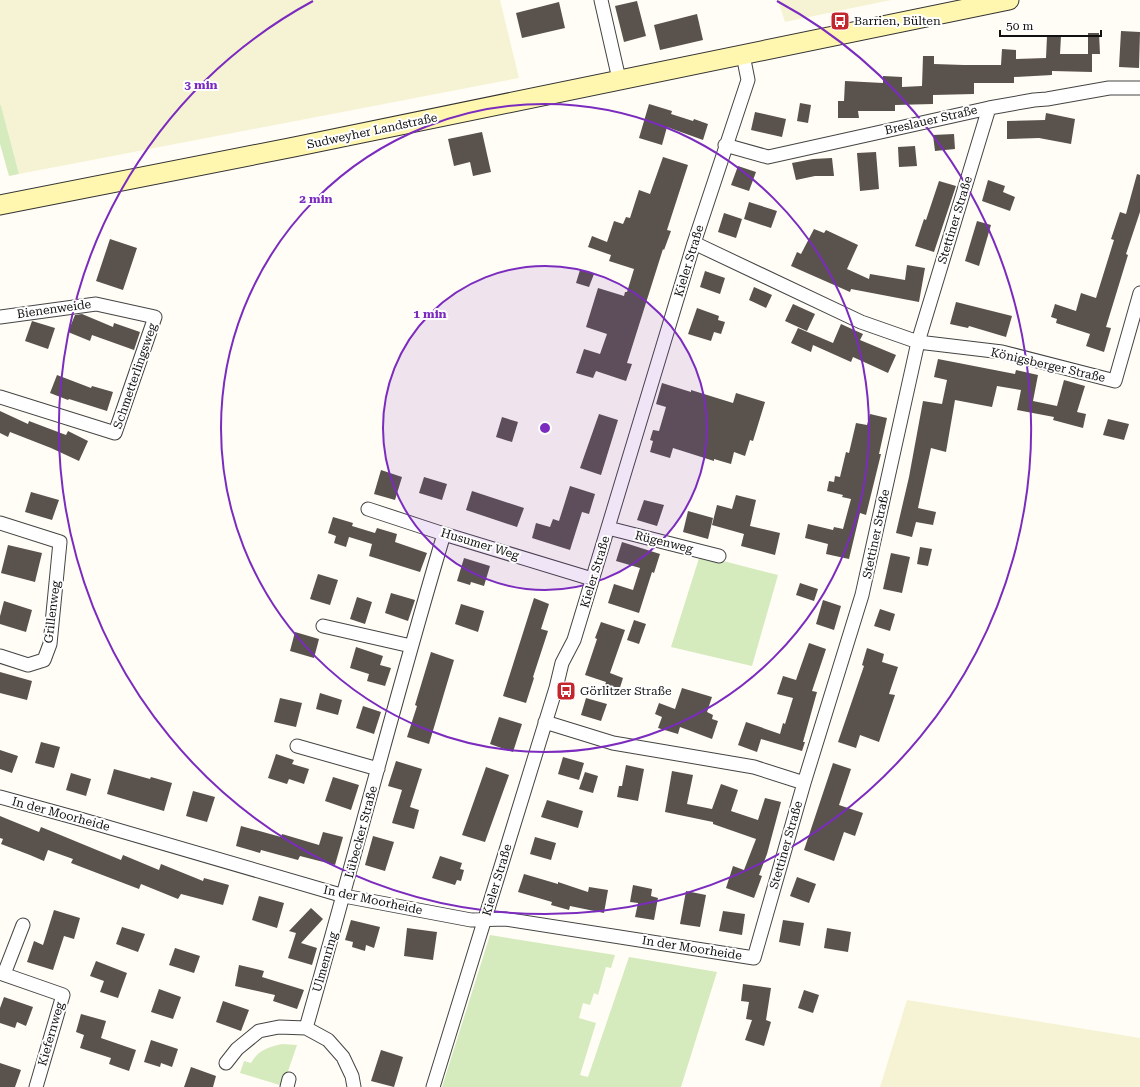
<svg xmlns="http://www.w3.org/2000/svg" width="1140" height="1087" font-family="'Roboto Serif',serif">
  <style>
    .farmland { fill: #f6f3d4 }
    .green { fill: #d5ebbd }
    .building { fill: #5a524d }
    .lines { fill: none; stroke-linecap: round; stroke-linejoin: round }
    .street-casing { stroke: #444; stroke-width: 15 }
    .secondary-casing { stroke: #333; stroke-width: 21 }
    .street { stroke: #fff; stroke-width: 13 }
    .secondary { stroke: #fff6b0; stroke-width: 19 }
    .ring { fill: none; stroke: #7b2cbf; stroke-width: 2 }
    .labels { text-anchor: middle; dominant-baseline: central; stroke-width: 4; stroke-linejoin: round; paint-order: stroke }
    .poi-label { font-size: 12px; fill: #111; stroke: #fff; text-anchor: start }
    .street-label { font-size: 12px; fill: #111; stroke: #fff }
    .centre { fill: #7b2cbf; stroke: #fff; stroke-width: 2 }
    .ring-label { font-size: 12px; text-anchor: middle; font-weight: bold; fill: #7b2cbf; stroke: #fff; stroke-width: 4; stroke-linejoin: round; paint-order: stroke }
  </style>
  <rect width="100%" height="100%" fill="#fffdf5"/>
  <path class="farmland" d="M0 0H500L519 78 19 174 0 104Z
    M778 0H891L785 22Z
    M907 1000 1140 1038V1087H880Z"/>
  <path class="green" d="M0 104 1 106 19 174 9 176 0 144Z
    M700 555 778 575 752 666 671 647Z
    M490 935 615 955 611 968 606 967 598 995 594 993 590 1005 583 1003 579 1018 596 1023 580 1075 588 1077 629 957 717 972 681 1087H442Z
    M282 1044 297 1045 283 1086 240 1073 244 1061 251 1063C258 1050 269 1047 282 1044Z"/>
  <path class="building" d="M637 1 646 36 624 42 615 6Z
    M559 2 565 28 522 38 516 13Z
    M697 14 703 40 660 50 654 25Z
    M1121 31 1140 32 1139 68 1119 67Z
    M1088 33H1099L1100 54H1088Z
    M1047 36H1061L1060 54H1092V72L1052 71V75L1014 77V83H974V94L933 95V104L895 105V111H858L859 118H838V101H844L845 81 883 83V76L902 77V87L922 86 923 56H934V64L964 65H1001L1002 49 1016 50V59L1046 58Z
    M800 103 811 105 808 123 797 121Z
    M649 104 672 111 671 114 693 121 694 119 708 124 703 140 667 127 662 145 639 138Z
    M755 112 786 119 782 137 751 130Z
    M1046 113 1075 119 1071 144 1039 138 1007 139V121L1045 120Z
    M482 132 491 172 473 176 470 162 454 166 448 139Z
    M954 134 955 149 935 151 933 135Z
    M915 146 917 166 899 167 898 147Z
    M876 152 879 189 860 191 857 153Z
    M663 157 688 165 667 230 671 231 664 250 663 249 627 363 632 364 626 381 596 371 593 378 576 373 584 349 600 354 607 334 586 327 598 288 624 296 625 292H627L634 269 609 261 611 255 588 247 592 236 607 242 614 221 623 224 626 217 630 218 639 190 650 194Z
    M832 158 834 176H815L796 180 792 163 813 159Z
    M738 166 756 172 749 191 731 185Z
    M1137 174 1140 175V212L1126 254 1128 255 1106 327 1111 328 1104 352 1086 346 1090 334 1056 323 1057 319 1051 317 1055 304 1076 311 1081 293 1096 298 1114 240 1111 239 1120 212 1126 214Z
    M988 180 1005 186 1003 192 1015 197 1010 211 982 201Z
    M939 181 956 186 934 252 915 246 924 219 926 220Z
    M749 202 777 211 771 228 744 219Z
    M724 213 742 219 736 238 718 232Z
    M977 221 991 225 979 266 965 261Z
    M814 229 824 233 826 230 858 245 847 269 869 279 870 274 905 280 907 265 925 268 919 302 851 289 850 292 791 266 797 252 801 254Z
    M110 239 137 248 123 290 96 281Z
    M580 270 594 274 589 287 576 283Z
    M705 271 725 278 720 294 700 287Z
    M754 287 772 295 766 308 749 300Z
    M956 302 1012 316 1006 337 969 326 968 328 950 324Z
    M793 304 815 314 807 331 785 321Z
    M697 308 719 316 718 320 725 322 721 334 714 332 711 341 688 334Z
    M82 314 113 327 114 323 140 332 134 350 92 335 90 341 68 332 75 315Z
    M32 321 55 328 48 349 25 341Z
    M841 324 863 334 860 340 896 355 888 373 853 357 851 362 813 345 811 352 791 343 798 328 833 343Z
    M938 359 1015 374 1016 370 1038 375 1033 401 1057 406 1064 380 1085 386 1077 412 1086 414 1083 428 1053 420 1054 417 1017 410 1021 390 997 386 992 407 955 400 946 452 931 448 918 508 936 512 933 525 916 522 912 537 896 533 909 477 923 401 942 404 947 380 934 377Z
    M57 375 91 388 92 386 113 392 107 411 69 399 68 400 50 393Z
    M662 383 691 392V390L733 403 736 393 765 402 753 441 750 440 745 456 734 452 731 464 714 459V461L673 448 670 458 650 452 653 441 650 440 653 430 659 431 666 407 656 404Z
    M0 411 28 424 29 421 66 435 68 431 88 441 79 461 51 448 10 432 8 437 0 433Z
    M599 414 618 420 601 475 580 468Z
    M870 414 887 418 879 454H881L866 515 860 513 849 559 826 554 828 544 805 538 808 524 833 530 834 527 843 529 851 499 842 497 843 495 827 491 829 481 834 482 835 476 840 477 846 452 849 453 856 423 867 425Z
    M502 417 518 422 512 442 496 437Z
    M1108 419 1129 424 1124 440 1103 435Z
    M381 470 402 477 395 500 374 494Z
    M424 477 447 484 442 500 419 493Z
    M570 486 595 494 589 514 582 512 570 550 532 538 536 523 550 527 553 519 559 521Z
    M472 491 524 508 517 527 466 510Z
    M31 492 59 500 52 520 25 512Z
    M736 495 756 500 750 526 780 533 775 555 741 546 744 534 712 525 717 505 732 509Z
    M644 500 664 505 657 526 637 520Z
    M688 511 713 518 708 539 683 532Z
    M333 517 353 523 352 526 375 533 377 528 397 534 395 542 427 553 420 572 369 556 372 544 349 537 346 547 334 543 336 536 328 533Z
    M622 542 660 554 654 573 652 572 639 613 608 603 614 584 633 590 640 568 616 561Z
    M8 545 42 553 35 582 1 573Z
    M920 547 932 549 928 566 917 564Z
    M891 553 910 557 902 593 883 589Z
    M464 558 490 566 484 586 471 582 470 585 457 581Z
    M318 574 338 580 330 605 310 599Z
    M800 583 818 589 814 601 796 595Z
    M391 593 415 600 408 621 385 613Z
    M357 597 372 602 365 624 350 619Z
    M534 598 549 604 541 629 548 631 533 677 534 678 526 703 503 696Z
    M823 600 841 606 834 630 816 624Z
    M4 601 32 610 26 632 0 624V616Z
    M461 604 484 611 478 632 455 624Z
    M880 609 895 614 890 631 874 626Z
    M634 620 646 624 639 644 627 640Z
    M601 622 625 630 610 673 623 678 617 697 603 692 606 682 585 675 597 639 595 638Z
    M295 632 319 639 314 658 290 651Z
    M809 643 826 649 812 691 817 692 803 742H805L802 751 761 739 757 752 738 745 746 722 780 734 783 723 785 724 793 698 777 694 783 676 796 680Z
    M356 647 383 656 380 665 391 668 385 686 367 681 369 674 350 668Z
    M867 648 884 654 882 662 898 667 889 694 895 695 879 742 860 735 856 748 838 742 864 666 862 665Z
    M431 652 454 660 429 744 407 737 417 706 415 705Z
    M0 672 32 681 27 700 0 693Z
    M682 688 712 697 707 712 713 715 712 719 718 721 712 739 680 727 678 734 658 728 662 717 655 714 659 703 675 709Z
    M320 693 342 700 338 715 316 709Z
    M280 698 302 703 296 727 274 722Z
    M586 698 607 704 601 721 581 715Z
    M363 706 381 712 374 734 356 728Z
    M499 717 522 724 513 752 490 744Z
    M41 742 60 747 54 768 35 763Z
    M0 750 18 756 12 773 0 769Z
    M276 754 294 760 292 764 309 769 304 784 289 779 287 784 268 778Z
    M563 757 584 763 579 780 558 774Z
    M396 761 422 769 410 807 419 810 414 829 392 823 402 790 388 786Z
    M833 763 851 769 839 805 863 813 855 836 844 832 834 861 804 850Z
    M626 765 644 769 638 801 617 797 619 786H622Z
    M486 767 509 775 485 842 462 835Z
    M114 769 150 779 151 777 172 783 164 811 107 794Z
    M672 771 693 775 687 804 712 809 721 784 738 790 731 811 758 820 765 798 781 802 767 854 759 875 762 876 754 898 726 888 733 866 744 870 756 839 713 824V822L665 812Z
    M585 772 598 776 593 793 579 789Z
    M71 773 91 779 86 796 66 790Z
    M333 777 359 785 351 810 325 801Z
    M193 791 215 797 207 822 186 816Z
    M547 800 583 811 578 828 541 817Z
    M0 816 39 832 41 827 121 860 123 855 159 870 161 864 203 881 204 878 229 885 223 905 181 894 178 899 141 884 139 889 71 863 73 859 48 850 44 861 30 855 1 844 3 839 0 838Z
    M241 826 281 837 282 834 319 845 323 832 343 837 335 865 300 856 298 860 261 850 260 853 236 846Z
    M373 836 394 842 385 871 365 865Z
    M535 837 556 843 551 860 530 854Z
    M440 856 462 863 460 869 464 870 461 881 457 880 455 885 432 878Z
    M524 874 558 884V882L588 892 589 887 608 890 604 913 570 906 569 910 551 905 552 902 518 892Z
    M797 877 816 884 809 903 790 896Z
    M633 885 652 889 651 896 658 898 654 920 635 917 638 903 630 902Z
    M686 891 706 895 700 927 680 924Z
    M259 896 284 903 277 928 252 920Z
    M311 908 323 919 301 943 317 948 312 965 288 958 296 933 289 931Z
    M54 910 80 918 74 939 64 936 53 970 27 962 34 941 43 945Z
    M723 911 745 914 742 935 719 931Z
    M351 920 380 927 374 948 366 945 365 951 352 947 353 942 345 940Z
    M783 920 804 923 800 946 779 942Z
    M122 927 145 934 138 952 116 944Z
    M407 928 437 932 433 960 404 956Z
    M827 928 851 932 848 952 824 948Z
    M175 948 200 956 194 973 169 965Z
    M96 961 127 973 118 998 100 992 104 981 90 976Z
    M239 965 264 971 262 977 304 990 297 1009 273 1001 275 995 235 986Z
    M743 984 771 988 766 1020 771 1022 764 1046 745 1040 752 1020 746 1019 749 1002 741 1001Z
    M159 989 181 997 173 1019 151 1012Z
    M804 990 819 995 813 1013 798 1008Z
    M4 997 33 1007 26 1026 17 1022 15 1028 0 1023V1008Z
    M223 1001 249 1010 241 1031 216 1022Z
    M81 1014 106 1021 101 1038 136 1050 129 1071 109 1064 111 1058 80 1048 84 1035 76 1032Z
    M151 1040 178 1049 172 1067 161 1063 160 1067 144 1062Z
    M381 1050 403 1057 394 1087 371 1081Z
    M0 1063 21 1070 15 1087H0Z
    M191 1067 216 1076 213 1087H184Z"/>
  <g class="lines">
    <defs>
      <path id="street" d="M601 0 619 79
        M725 145 768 157 989 108 1034 100 1047 99 1109 88H1140
        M694 243 861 322 918 342 1002 352 1115 381 1140 293
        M0 317 96 304 155 317 115 433 0 397
        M368 509 444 534 592 579
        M0 523 60 542 50 644 44 660 28 665 0 656
        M608 528 719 556
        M323 626 411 646
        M545 722 613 743 754 767 804 783
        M297 746 378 769
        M0 797 80 819 344 896 471 920 505 919 754 958 804 783 862 595 918 342 989 108
        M0 973 63 995 36 1087
        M4 974 23 925
        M306 1028C353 864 395 698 444 534
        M226 1063 237 1049 259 1031 279 1027 306 1028 328 1040 343 1057 352 1076 354 1087
        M287 1087 289 1079
        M433 1087 556 688 562 663 574 640 694 243 748 80 743 55"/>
      <path id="secondary" d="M0 205 294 147 1009 0"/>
    </defs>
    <use href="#street" class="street-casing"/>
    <use href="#secondary" class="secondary-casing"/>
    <use href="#street" class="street"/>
    <use href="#secondary" class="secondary"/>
  </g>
  <circle cx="545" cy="428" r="162" fill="#7b2cbf" fill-opacity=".12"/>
  <g class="ring">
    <circle cx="545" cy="428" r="162"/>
    <circle cx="545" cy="428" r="324"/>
    <path d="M777 1A486 486 0 1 1 313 1"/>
  </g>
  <defs>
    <symbol id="bus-square" viewBox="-11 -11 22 22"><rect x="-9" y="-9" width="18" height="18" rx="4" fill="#c4262e" stroke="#fff"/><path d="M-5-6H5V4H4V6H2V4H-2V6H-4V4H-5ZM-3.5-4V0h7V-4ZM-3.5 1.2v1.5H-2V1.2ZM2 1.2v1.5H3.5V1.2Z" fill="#fff"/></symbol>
  </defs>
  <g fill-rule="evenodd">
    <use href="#bus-square" x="829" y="10" width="22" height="22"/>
    <use href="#bus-square" x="555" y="680" width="22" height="22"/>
  </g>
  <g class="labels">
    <g class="poi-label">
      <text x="854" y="21">Barrien, Bülten</text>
      <text x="580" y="691">Görlitzer Straße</text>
    </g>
    <g class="street-label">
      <text transform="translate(931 120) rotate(-13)">Breslauer Straße</text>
      <text transform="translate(372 131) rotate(-12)">Sudweyher Landstraße</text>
      <text transform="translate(955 220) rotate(-73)">Stettiner Straße</text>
      <text transform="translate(689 261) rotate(-73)">Kieler Straße</text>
      <text transform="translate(54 309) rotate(-8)">Bienenweide</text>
      <text transform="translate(1048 365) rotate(13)">Königsberger Straße</text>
      <text transform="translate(135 376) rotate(-71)">Schmetterlingsweg</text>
      <text transform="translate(876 534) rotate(-78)">Stettiner Straße</text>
      <text transform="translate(664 542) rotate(14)">Rügenweg</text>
      <text transform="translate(480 544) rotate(17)">Husumer Weg</text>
      <text transform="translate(595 572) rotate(-73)">Kieler Straße</text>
      <text transform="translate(52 612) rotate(-83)">Grillenweg</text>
      <text transform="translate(61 814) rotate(15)">In der Moorheide</text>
      <text transform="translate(361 832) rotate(-75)">Lübecker Straße</text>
      <text transform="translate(786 845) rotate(-74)">Stettiner Straße</text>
      <text transform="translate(497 880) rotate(-73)">Kieler Straße</text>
      <text transform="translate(373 900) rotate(12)">In der Moorheide</text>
      <text transform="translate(692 948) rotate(9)">In der Moorheide</text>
      <text transform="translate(325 962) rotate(-74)">Ulmenring</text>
      <text transform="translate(51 1034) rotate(-74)">Kiefernweg</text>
    </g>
  </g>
  <circle cx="545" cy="428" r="6" class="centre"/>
  <g class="ring-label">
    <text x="201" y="89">3 min</text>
    <text x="316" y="203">2 min</text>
    <text x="430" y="318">1 min</text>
  </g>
  <path d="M1000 30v6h101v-6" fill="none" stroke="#111111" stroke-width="2"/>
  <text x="1006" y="30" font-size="12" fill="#111111" stroke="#ffffff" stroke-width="3" paint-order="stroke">50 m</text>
</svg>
